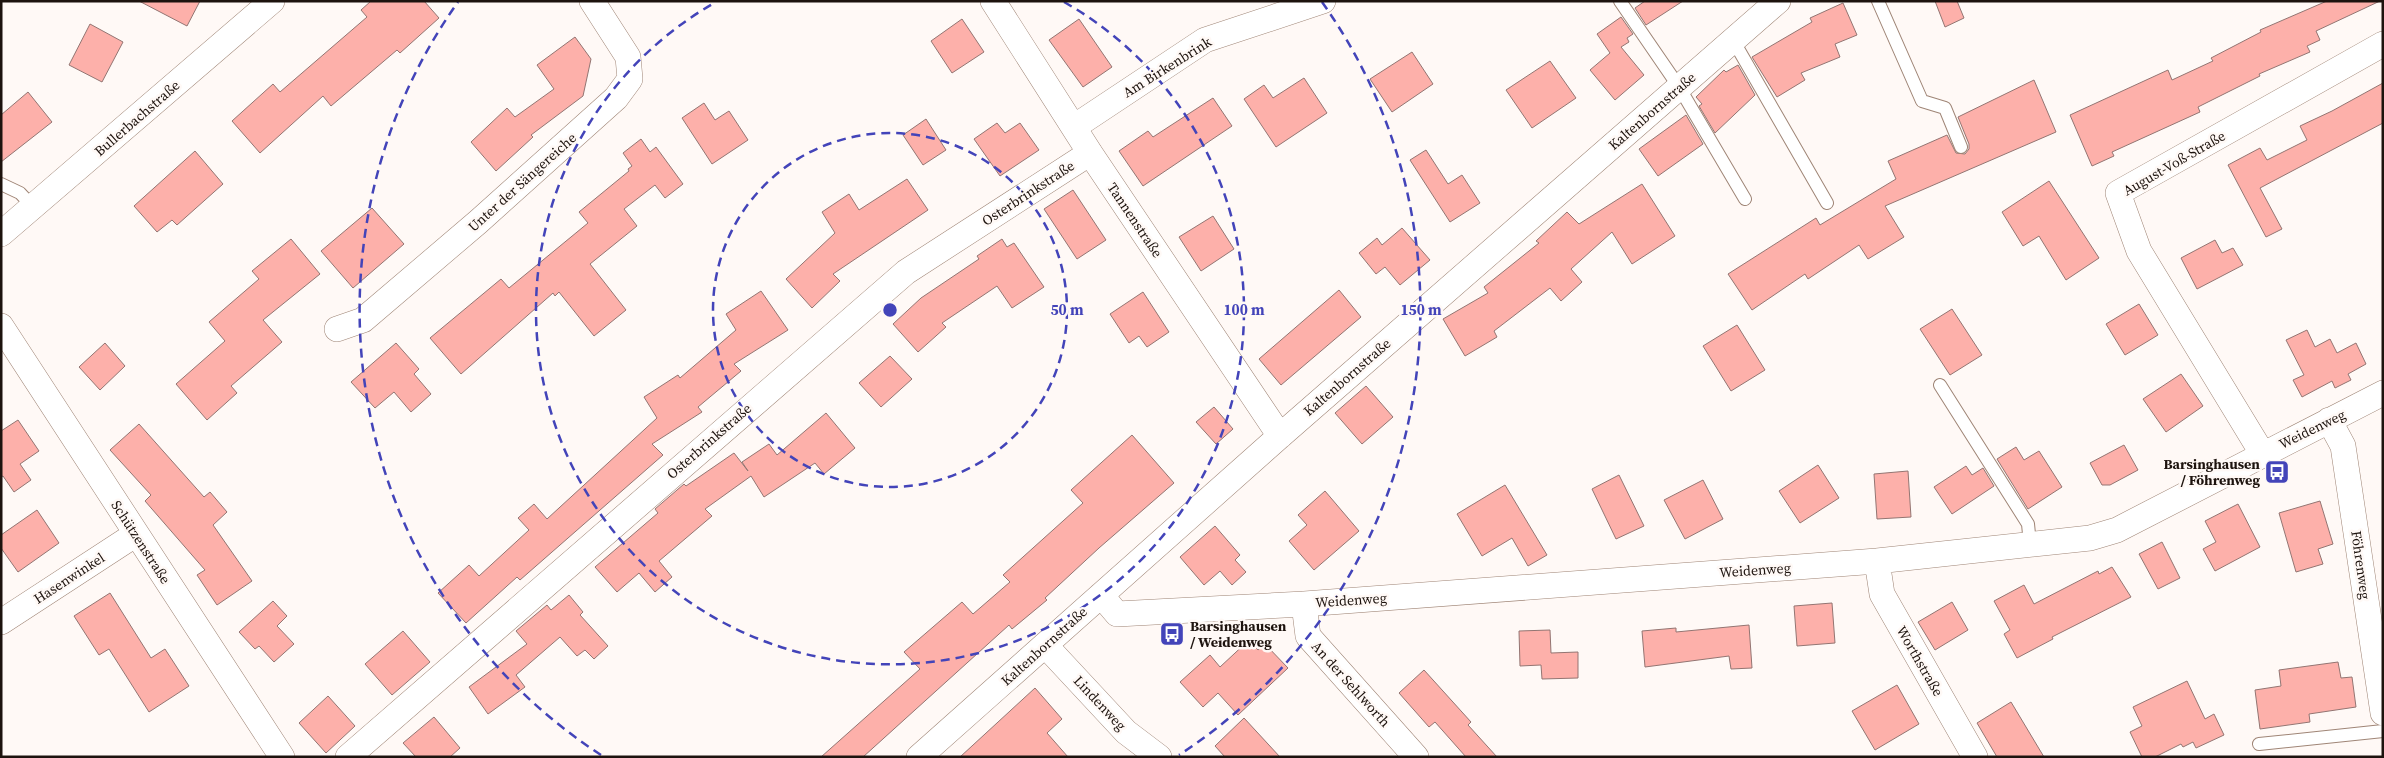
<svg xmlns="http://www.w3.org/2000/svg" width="2384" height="758" font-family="'Source Serif 4',serif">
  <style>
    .building { fill: #fdb0aa; stroke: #937572 }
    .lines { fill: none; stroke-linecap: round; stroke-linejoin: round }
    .lane-casing { stroke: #9f8576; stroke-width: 14 }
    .street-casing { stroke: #9f8576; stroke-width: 26 }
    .lane { stroke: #fff; stroke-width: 12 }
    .street { stroke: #fff; stroke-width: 25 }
    .ring { fill: none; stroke: #4344b9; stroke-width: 2.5; stroke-dasharray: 9 6 }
    .labels { text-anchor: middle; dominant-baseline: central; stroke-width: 5; stroke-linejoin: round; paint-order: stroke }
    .street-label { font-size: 14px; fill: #1d130e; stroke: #fff9f6 }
    .poi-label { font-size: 14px; font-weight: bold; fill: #1d130e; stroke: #fff9f6; text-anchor: end }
    .centre { fill: #4344b9; stroke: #fff9f6; stroke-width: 2.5 }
    .ring-label { font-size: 15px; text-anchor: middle; font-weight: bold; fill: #4344b9; stroke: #fff9f6; stroke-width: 5; stroke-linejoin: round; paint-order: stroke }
  </style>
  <rect width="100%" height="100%" fill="#fff9f6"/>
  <path class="building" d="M139 1H200L187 26Z
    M371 1H424L439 18 400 53 397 50 331 106 323 96 260 153 232 121 273 84 280 92 367 17 361 10Z
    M1645 1H1683L1646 25 1635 8Z
    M1935 1H1957L1964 18 1945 27Z
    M2327 1H2380L2316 31 2320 40 2307 46 2310 52 2259 74 2260 76 2198 107 2200 112 2112 152 2114 156 2092 166 2070 115 2168 70 2172 80 2213 61 2211 58 2261 32 2260 30Z
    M1843 3 1857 35 1835 44 1840 57 1801 73 1805 80 1777 97 1752 57 1812 22 1810 18Z
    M1621 17 1633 34 1627 38 1629 42 1621 47 1644 75 1615 100 1590 70 1610 53 1597 34Z
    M962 19 984 52 952 73 931 41Z
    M1079 19 1112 67 1083 87 1049 40Z
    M90 24 123 42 102 82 69 65Z
    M575 37 591 59 583 96 531 135 533 137 496 171 471 142 507 108 515 117 554 89 537 65Z
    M1412 52 1433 84 1392 112 1370 79Z
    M1550 61 1576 98 1532 128 1506 90Z
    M1738 65 1755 95 1715 133 1699 106 1702 104 1696 97 1724 70 1726 72Z
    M1304 78 1327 113 1276 147 1244 99 1264 85 1273 98Z
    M2034 80 2056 132 1885 206 1904 237 1868 259 1859 245 1808 279 1805 274 1752 310 1728 274 1816 218 1820 225 1896 179 1888 161 1947 135 1956 153 1965 154 1969 149V144L1958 117Z
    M2383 83V123L2260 188 2282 229 2266 237 2228 165 2260 148 2267 160 2307 140 2300 126 2332 111Z
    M28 92 52 122 1 162V115Z
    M1213 98 1232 126 1143 186 1119 151 1148 131 1153 137Z
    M704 103 715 120 729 111 748 140 712 164 682 118Z
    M1686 115 1703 144 1658 176 1639 149Z
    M926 119 946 150 923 165 903 135Z
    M997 123 1005 133 1020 123 1039 150 1000 176 974 139Z
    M641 139 650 152 656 147 683 184 665 198 655 185 624 209 637 226 590 264 626 310 594 336 559 292 555 296 553 293 461 374 430 338 501 279 509 288 588 223 579 212 629 171 628 169 632 166 623 153Z
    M1426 150 1448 184 1462 175 1480 203 1450 222 1410 160Z
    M195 151 223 184 177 225 172 220 157 232 134 206Z
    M907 179 928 210 833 274 840 281 812 308 786 279 835 233 822 212 849 194 859 210Z
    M2049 181 2099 258 2066 280 2039 236 2023 246 2002 212Z
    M1642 184 1675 236 1632 264 1612 232 1571 269 1582 282 1561 301 1550 288 1494 331 1497 337 1465 356 1443 319 1488 293 1484 287 1539 243 1536 241 1567 212 1579 224Z
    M1073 190 1106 240 1077 259 1044 209Z
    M372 208 404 244 353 288 321 251Z
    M1213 216 1234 249 1201 271 1179 237Z
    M1402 228 1430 260 1400 285 1385 267 1376 274 1359 253 1377 238 1382 245Z
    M291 239 320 274 263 320 282 342 231 386 237 393 207 420 176 384 225 341 209 322 259 279 252 271Z
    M1002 239 1007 247 1014 243 1044 287 1012 308 997 286 942 323 946 327 918 352 893 324 921 298 979 259 977 256Z
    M2215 240 2222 253 2233 248 2243 265 2197 289 2181 258Z
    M1339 290 1361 317 1281 385 1259 359Z
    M761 291 788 330 734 364 741 371 698 407 702 412 652 444 663 455 520 580 517 577 466 623 438 593 469 565 479 576 529 530 518 518 534 504 547 519 657 418 644 397 678 375 680 378 736 330 726 314Z
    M1143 292 1169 332 1147 347 1139 336 1129 343 1110 314Z
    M2139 304 2158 335 2125 355 2106 324Z
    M1952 309 1982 355 1950 375 1920 329Z
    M1737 325 1765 370 1731 391 1703 346Z
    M2307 330 2315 347 2330 339 2337 353 2356 343 2366 364 2348 374 2351 380 2335 388 2332 381 2302 397 2293 380 2304 375 2286 340Z
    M105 343 125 366 100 390 79 367Z
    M396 343 419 369 414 374 431 394 411 412 394 392 375 408 351 382Z
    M890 356 912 379 881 407 859 383Z
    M2181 374 2203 406 2166 432 2143 399Z
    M1366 386 1393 417 1362 444 1335 413Z
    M1214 407 1233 429 1216 444 1196 422Z
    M826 413 855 448 824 474 815 463 764 497 751 476 705 509 712 516 659 561 672 577 655 592 639 573 617 592 595 567 658 513 655 509 684 484 686 486 734 453 748 471 742 462 769 444 777 455Z
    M18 420 39 451 20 464 31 480 14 492 3 476 1 477V431Z
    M139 424 204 497 210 492 227 512 213 525 252 581 217 605 197 575 205 570 145 501 151 495 110 450Z
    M1132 435 1174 483 1099 548 1045 598 1047 600 1012 629 1009 625 863 757H821L920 669 904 652 962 602 973 614 1010 582 1003 575 1083 503 1071 490Z
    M2124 445 2138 470 2110 485H2102L2090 463Z
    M2016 447 2024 460 2039 451 2062 487 2028 509 1997 459Z
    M1818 465 1839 498 1800 523 1779 491Z
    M1966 466 1972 475 1983 468 1994 486 1952 514 1934 487Z
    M1908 471 1911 517 1877 519 1874 474Z
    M1619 475 1644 526 1616 539 1592 489Z
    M1703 480 1723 519 1685 539 1664 500Z
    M1505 485 1547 555 1528 566 1512 538 1482 556 1457 514Z
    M1325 491 1359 531 1314 570 1289 541 1307 525 1298 515Z
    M2320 501 2333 544 2318 549 2323 564 2296 572 2279 513Z
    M2238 504 2260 547 2215 571 2203 549 2216 542 2205 521Z
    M37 510 59 543 18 572 1 548V535Z
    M1215 526 1240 555 1235 560 1246 572 1232 585 1220 571 1204 585 1180 557Z
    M2162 542 2180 578 2158 589 2139 554Z
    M2112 567 2131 597 2052 637 2053 639 2017 658 2004 634 2010 630 1994 601 2024 585 2034 604 2098 571 2099 574Z
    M110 593 151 658 165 649 189 686 149 712 109 649 99 655 74 616Z
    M569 595 583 612 580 615 608 646 594 659 585 650 577 656 560 637 516 675 525 687 488 714 469 687 527 644 516 631 547 605 551 610Z
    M273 601 287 616 277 626 294 644 274 662 259 646 255 649 239 632Z
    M1952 602 1968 630 1935 650 1918 622Z
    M1832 603 1835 643 1797 646 1794 606Z
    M1749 625 1752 668 1731 669 1729 656 1645 667 1642 631 1676 628V632Z
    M1550 630 1551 653 1578 652V678L1542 679 1541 665 1520 666 1519 631Z
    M403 631 430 662 392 695 365 664Z
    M1249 640 1258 650 1265 644 1288 668 1238 715 1218 693 1203 707 1180 682 1210 655 1220 667Z
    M2338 662 2341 678 2352 677 2356 707 2309 714 2310 722 2260 729 2255 690 2281 686 2279 670Z
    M1424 670 1471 722 1468 725 1497 757H1466L1435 722 1429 727 1399 693Z
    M2187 681 2205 719 2214 714 2224 735 2196 748 2193 742 2183 747 2181 744 2155 757H2142L2130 732 2142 726 2133 707Z
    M1897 685 1919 724 1875 750 1852 711Z
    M1035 688 1062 719 1047 733 1068 757H960Z
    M328 696 355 726 326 753 299 723Z
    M2011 702 2044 757H1997L1977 723Z
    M434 717 460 748 450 757H416L403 743Z
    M1244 718 1280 757H1225L1215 746Z"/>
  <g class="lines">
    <defs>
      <path id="lane" d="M1620 1 1679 87 1745 199
        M1878 1 1922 101 1945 108 1961 147
        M1733 40 1827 203
        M1 184 20 193 34 208
        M1940 385 2028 524 2030 544
        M2259 744 2383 731"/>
      <path id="street" d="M993 1 1090 153 1280 436
        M1074 127 1205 40 1323 1
        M1 234 272 1
        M1 326 282 757
        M337 329 363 320 478 222 616 98 630 79 628 57 592 1
        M2329 420 2343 446 2383 713
        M2262 453 2139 251 2118 193 2383 44
        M1877 561 1882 594 1975 757
        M1101 595 1117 614 1304 604 1877 561 2090 538 2117 530 2383 393
        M1304 604 1308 636 1416 757
        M1 622 136 534
        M1045 645 1126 732 1159 757
        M348 757 906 272 1090 153
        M919 757 1280 436 1778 1"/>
    </defs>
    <use href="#lane" class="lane-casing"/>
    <use href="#street" class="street-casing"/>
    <use href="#lane" class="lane"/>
    <use href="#street" class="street"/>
  </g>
  <g class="ring">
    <circle cx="890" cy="310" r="177"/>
    <path d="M1064 2A354 354 0 1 1 716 2"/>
    <path d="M601 755A531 531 0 0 1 458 2M1322 2A531 531 0 0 1 1179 755"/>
  </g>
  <defs>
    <symbol id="bus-square" viewBox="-11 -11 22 22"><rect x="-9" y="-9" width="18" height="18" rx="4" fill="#4344b9" stroke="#fff9f6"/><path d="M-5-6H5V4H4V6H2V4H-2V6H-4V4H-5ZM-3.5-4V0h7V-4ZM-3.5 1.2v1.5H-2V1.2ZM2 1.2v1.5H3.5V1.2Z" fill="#fff"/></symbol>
  </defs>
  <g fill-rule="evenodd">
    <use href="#bus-square" x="2263" y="458" width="28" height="28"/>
    <use href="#bus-square" x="1158" y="620" width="28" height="28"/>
  </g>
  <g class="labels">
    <g class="street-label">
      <text transform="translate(1167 67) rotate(-32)">Am Birkenbrink</text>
      <text transform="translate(1652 111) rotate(-41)">Kaltenbornstraße</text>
      <text transform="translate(137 118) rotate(-41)">Bullerbachstraße</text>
      <text transform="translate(2174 163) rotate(-30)">August-Voß-Straße</text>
      <text transform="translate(522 182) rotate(-42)">Unter der Sängereiche</text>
      <text transform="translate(1028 193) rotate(-33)">Osterbrinkstraße</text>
      <text transform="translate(1135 220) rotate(56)">Tannenstraße</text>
      <text transform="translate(1347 377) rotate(-41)">Kaltenbornstraße</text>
      <text transform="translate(2312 429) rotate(-26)">Weidenweg</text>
      <text transform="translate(709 441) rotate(-41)">Osterbrinkstraße</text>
      <text transform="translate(141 542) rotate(57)">Schützenstraße</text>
      <text transform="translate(2361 565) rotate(82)">Föhrenweg</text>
      <text transform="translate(1755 570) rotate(-4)">Weidenweg</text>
      <text transform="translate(69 578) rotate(-33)">Hasenwinkel</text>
      <text transform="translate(1351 600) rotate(-4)">Weidenweg</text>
      <text transform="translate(1044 646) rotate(-42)">Kaltenbornstraße</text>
      <text transform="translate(1920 661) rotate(60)">Worthstraße</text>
      <text transform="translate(1351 684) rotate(48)">An der Sehlworth</text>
      <text transform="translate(1100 703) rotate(47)">Lindenweg</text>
    </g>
    <g class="poi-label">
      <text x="2260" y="464">Barsinghausen<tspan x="2260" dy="16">/ Föhrenweg</tspan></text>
      <text x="1190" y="626" text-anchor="start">Barsinghausen<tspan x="1190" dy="16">/ Weidenweg</tspan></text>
    </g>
  </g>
  <circle cx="890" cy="310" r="8" class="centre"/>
  <g class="ring-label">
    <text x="1067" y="315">50 m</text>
    <text x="1244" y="315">100 m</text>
    <text x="1421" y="315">150 m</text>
  </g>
  <rect width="2384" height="758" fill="none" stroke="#1d130e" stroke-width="5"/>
</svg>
